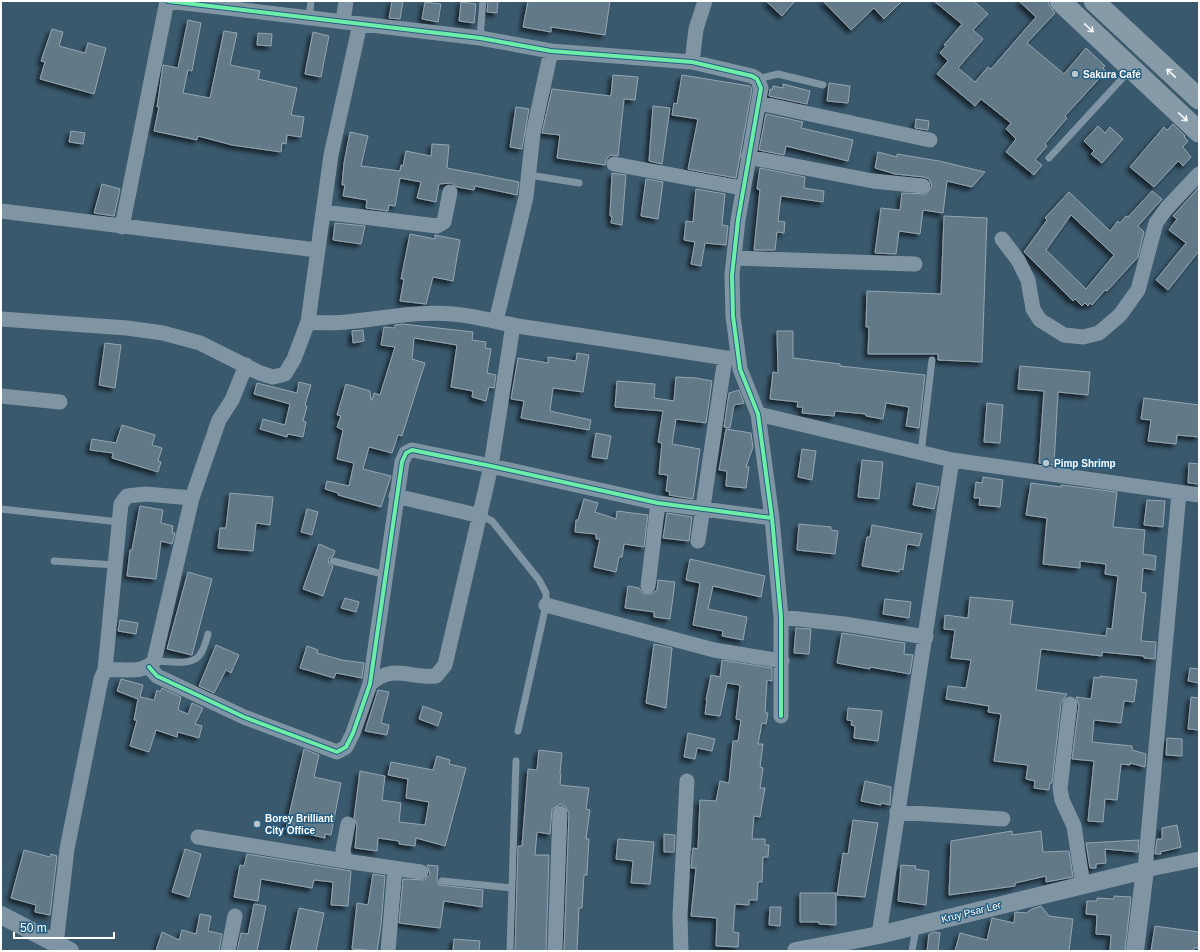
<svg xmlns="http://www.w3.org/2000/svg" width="1200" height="952" font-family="Helvetica,sans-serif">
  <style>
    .building { fill: #627988; stroke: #93a6b2; fill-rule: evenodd; filter: url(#shadow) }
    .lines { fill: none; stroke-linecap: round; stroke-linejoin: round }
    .service { stroke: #8095a3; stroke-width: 7 }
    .minor { stroke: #8095a3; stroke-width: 15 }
    .tertiary { stroke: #8095a3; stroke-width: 18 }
    .secondary { stroke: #869aa8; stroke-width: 21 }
    .cycleway-casing { stroke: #255e82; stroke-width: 6 }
    .cycleway { stroke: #6deda7; stroke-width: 4 }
    .oneway { stroke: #f3f5f6 }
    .poi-dot { fill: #bac5cc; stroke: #255e82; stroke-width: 1.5 }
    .labels { text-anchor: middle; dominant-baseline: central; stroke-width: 3; stroke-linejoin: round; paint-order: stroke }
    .poi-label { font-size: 10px; font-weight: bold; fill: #fff; stroke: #255e82; text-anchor: start }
    .street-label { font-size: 10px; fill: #fff; stroke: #255e82 }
  </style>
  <defs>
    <filter id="shadow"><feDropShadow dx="-3.5" dy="3.5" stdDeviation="2" flood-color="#0009"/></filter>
  </defs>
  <rect width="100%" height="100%" fill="#3a596d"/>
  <path class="building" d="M392 1H403L400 19 389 18Z
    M488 1H498L497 13 487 12Z
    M528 1H610L605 35 551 27V32L523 27Z
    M766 1H795L782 16Z
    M823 1H902L884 19 874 8 851 30Z
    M934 1H974L988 14 973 30 983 39 958 68 975 82 988 67 991 69 1036 17 1019 1H1048L1049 5 1055 13 1027 43 1064 74 1086 48 1105 66 1103 68 1106 71 1065 116 1067 118 1045 144 1047 146 1035 160 1042 165 1034 175 1006 152 1016 139 1006 129 1011 123 981 99 975 106 937 74 948 61 940 53 946 46 944 45 962 24Z
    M425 2 441 4 438 22 422 19Z
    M461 2 476 4 474 23 459 21Z
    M188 20 201 23 192 71 188 70 183 93 210 98 224 31 237 33 230 65 260 71 258 79 297 88 291 115 304 117 301 137 287 135 286 144 282 143 281 152 232 145 198 136 197 140 154 131 159 107H157L163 65 178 68Z
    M52 29 63 32 59 46 85 53 88 43 106 48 94 94 40 79 45 62 41 61Z
    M313 32 329 36 321 77 305 74Z
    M258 33 272 34 271 46 257 45Z
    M613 75 638 77 635 100 624 99 618 156 611 155 607 158 605 165 557 158 560 135 542 133 552 89 611 96Z
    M682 75 750 86 752 89 736 178 688 169 698 119 672 115 674 103 677 104Z
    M829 83 850 86 848 103 827 101Z
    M783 84 810 91 807 104 769 96 770 89 772 90 773 86 783 88Z
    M653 106 670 108 662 164 649 161Z
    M516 107 529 109 522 149 510 147Z
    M766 114 803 122 801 128 853 140 848 161 786 146 784 155 759 150Z
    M916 119 929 121 928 130 915 128Z
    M1173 124 1185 136 1184 137 1188 141 1183 147 1191 157 1183 166 1178 161 1154 187 1130 167 1164 127 1167 130Z
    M1098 126 1105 133 1110 127 1123 139 1102 163 1091 154 1094 151 1084 141Z
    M71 131 85 133 83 144 69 142Z
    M350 132 368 136 361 166 400 171 401 165 403 166 406 151 431 156 432 144 449 145 447 168 519 182 517 195 475 186 474 190 457 187 451 183 439 184 436 202 417 198 421 182 400 178 395 206 389 205 388 211 366 208 367 200 343 196 345 185H342L344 163Z
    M878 152 897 157V154L939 161 985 172 972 187 947 181 943 213 923 210 920 234 899 231 896 254 875 253 881 208 900 210 902 193 926 194 932 186 929 179 924 177 895 174 875 168Z
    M760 168 805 177 804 188 824 191 823 202 781 196 778 221 785 222 784 233 777 232 775 250H754L760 190 757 189Z
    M612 173 626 175 622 225 611 223 612 216H610Z
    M646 179 663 182 658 219 641 216Z
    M102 184 120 189 114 216 94 213Z
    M1199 187V251L1168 290 1156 280 1186 243 1169 230 1177 219 1173 216Z
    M696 189 725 194 722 225 728 226 726 245 705 243 701 266 691 264 695 242 684 240 686 221 693 222Z
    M1152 191 1162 199 1138 226 1144 232 1138 257 1107 291 1105 290 1092 305 1090 303 1088 306 1085 303 1082 306 1075 299 1073 301 1024 252 1047 220 1045 218 1069 192 1110 231 1118 221 1120 223 1126 216 1128 217ZM1071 215 1114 255 1086 289 1046 250Z
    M944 216 987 218 982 362 938 360V354H868L869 327H866L867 291 941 294Z
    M335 223 365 226 361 244 333 240Z
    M410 234 435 239V235L460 240 453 281 433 277 426 304 400 301 404 279H401Z
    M403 324 473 332 472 340 486 342 485 348 491 349 487 373 496 375 494 388 489 387 486 401 472 397 473 391 451 387 457 345 414 338 412 359 425 363 402 436 398 435 392 453 369 447 363 469 391 476 381 507 338 495V493L325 489 327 481 349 486 354 463 337 459 343 430 337 427 341 416 337 415 346 384 370 391 371 400H372L374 393 380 395 395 347 381 345 384 327 394 328 395 325Z
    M363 330 364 341 353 343 352 331Z
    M777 331H793V358L840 364V366L925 375 919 428 906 426 909 407 886 403 883 419 866 416V414L835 411 834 416 802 413 803 407H797L798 402 770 399 773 372 778 373Z
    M105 343 121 345 115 388 99 385Z
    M577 353 589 355 583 392 553 388 550 411 591 420 589 430 521 418 524 401 511 399 518 358 548 363V357L576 361Z
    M1020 366 1090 372 1088 395 1058 392 1054 465 1039 463 1044 391 1018 389Z
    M676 377 696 378 712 381 706 423 676 419 672 444 700 449 693 499 669 495 670 492 666 491 668 475 659 474 662 443 658 442 663 411 615 407 617 381 655 384 654 398 674 401Z
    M299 382 311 385 305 405 307 406 303 421 306 422 303 437 288 434 287 437 260 429 263 419 285 425 290 404 254 394 257 383 297 393Z
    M739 390 744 403 734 405 730 428 724 427 729 393Z
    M1144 398 1199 405V437L1177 435 1176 444 1148 441 1151 420 1141 419Z
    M987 403 1003 405 1000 443 984 442Z
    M122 425 155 435 152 445 162 448 158 461 161 462 158 472 112 458 113 453 90 450 92 439 116 443Z
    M726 429 751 433 753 447 746 467H749L746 488 726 486 727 471 719 470Z
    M596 433 611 436 607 459 592 457Z
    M802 449 816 451 812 480 798 477Z
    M862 460 883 462 879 499 858 497Z
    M1189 463 1199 464V484L1188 483Z
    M983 477 1003 480 1000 507 979 505 980 498H974L976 482 982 483Z
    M917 483 939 487 934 509 913 505Z
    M1031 483 1061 487V485L1117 492 1113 527 1145 530 1143 554 1156 556 1155 570 1143 568 1141 592 1146 593 1141 641 1156 642 1155 659 1144 658V656L1102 652V656L1041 649 1036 690 1067 694 1061 703 1052 783H1050L1049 790 1034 788 1035 781 1026 779 1028 765 994 761 1001 714 988 712 989 706 946 699 948 686 966 688 971 660 951 658 955 630 944 629 945 615 968 618 970 597 1013 601 1010 624 1106 636 1107 628 1112 629 1118 576 1105 574 1106 564 1080 561V568L1043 564 1047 518 1026 515Z
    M230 493 273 497 270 525 256 523 253 551 218 548 220 528H226Z
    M584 499 598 503 595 512 616 519 617 511 648 515 644 547 624 544 622 557H619L616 572 594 567 600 539H596V534L575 532 576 520H578Z
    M1147 500 1165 501 1163 527 1144 525Z
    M140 506 163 510 161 523 173 526 172 533H175L172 544 161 541 156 579 127 576 130 550H132Z
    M307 509 318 512 312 535 301 532Z
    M667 513 692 517 689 541 663 538Z
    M799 524 831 527V530L838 531 835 554 797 550Z
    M872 525 922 534 919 546 907 544 903 570 900 569 899 572 862 566 867 537H870Z
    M319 544 335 551 333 556 328 559 329 564 333 566 323 596 303 589Z
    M690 559 765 576 761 597 713 586 708 609 747 617 743 640 722 636 723 631 693 625 700 583 686 580Z
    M188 572 212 579 192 655 167 649Z
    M658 580 675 582 670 619 654 617V612L625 608 628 586 639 588 643 593 651 594 657 590Z
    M345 598 359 602 356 612 341 608Z
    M885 599 911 602 909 618 883 614Z
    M120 620 138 623 136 634 118 631Z
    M796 628 811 629 809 654 794 653Z
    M842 633 905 643 904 654 913 655 910 674 870 667V669L837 663Z
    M654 644 672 648 666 708 646 703Z
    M216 645 239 655 231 673 226 670 214 693 199 686Z
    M307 646 318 650 317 653 342 660 364 663 362 678 336 673 334 678 300 668Z
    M722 660 772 668V681L767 680 765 713H768L766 724 762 723 758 744H763L760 767 763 768 760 788H765L760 817 754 816 752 839H765V845H769L768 857H763L762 882H758L757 900H749V905L735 904 733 932 739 933 738 947 716 946 717 918 691 916 696 868H691L693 848 698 849 700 800 716 801 720 781 729 783 733 741H738L741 720 736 719 740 685 727 683 720 716 705 714 707 700H706L711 675 720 677Z
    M1190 668 1199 669V683L1188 681Z
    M1100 676 1137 680 1134 702 1124 701 1121 723 1094 720 1092 742 1132 746V750L1146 754 1145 767 1130 763V765L1121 764 1117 800 1105 799 1103 822 1088 821 1094 761 1072 759 1079 705 1076 697 1091 699 1094 677 1100 678Z
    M121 679 143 685 140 697 154 700 157 690 160 692 162 688 181 697 178 710 188 714 192 703 203 708 195 724 202 726 199 738 178 732 177 737 156 730 149 752 130 746 137 720H134L138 699 117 691Z
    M378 690 389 692 381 723 389 725 387 735 365 731Z
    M1191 697 1199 698V730L1188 729Z
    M423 706 442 713 438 726 419 719Z
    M848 708 882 711 878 741 854 738 855 726 851 725 852 721 847 720Z
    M688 733 715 739 712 751 697 748 695 759 684 757Z
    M1167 738 1182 739V756L1166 755Z
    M304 749 319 755 314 777 341 783 331 835 325 834V838L286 829Z
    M539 750 562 753 560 774H561L560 785 589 788 586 809 590 810 586 839H589L588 855 587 875H584L582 908H579L577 951H564L569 813 565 806 560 804 552 809 550 834 537 832 535 855H549L546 951H515L518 846H522L528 769 537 770Z
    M437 756 450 760 449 764 466 768 445 846 416 838 415 846 399 844V841L378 838 377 851 355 848 357 825 354 818 360 771 385 776 382 800 401 803 399 822 425 825 429 802 406 798 408 779 388 775 391 762 433 770Z
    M865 781 891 787 890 805 881 803V805L861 801Z
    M853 820 878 823 865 897 837 895 843 853 848 854Z
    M1177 825 1181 847 1160 852 1161 854H1155L1157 839H1162V828Z
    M1012 831V835L1041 831 1043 852 1069 851 1073 877 1046 882V876L1015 883V886L949 895 951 841Z
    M664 834 675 835 674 852H664Z
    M618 839 654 842 650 884 631 883 633 861 616 859Z
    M1139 840 1138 852 1105 849 1106 863 1096 864V868H1090L1086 843Z
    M185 849 201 854 189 897 172 892Z
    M24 850 50 857 51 854 57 856 50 915 35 912 36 905 11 898Z
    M247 854 351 871 348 906 331 905 333 882 314 880 312 888 261 879 258 901 234 897 240 865 244 866Z
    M427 865 438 866 437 880 439 885 483 890 482 907 444 901 440 928 399 923 403 879 425 880 430 874Z
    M901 865 916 866 915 869 929 871 926 905 898 901Z
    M373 874 385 876 381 925 377 951 352 949 357 903 368 905Z
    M800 893H836V925L819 924V922H800Z
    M1114 896 1131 897 1125 951H1110L1111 935 1096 934 1097 915 1086 914 1087 901H1097V898L1114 899Z
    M254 904 266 906 257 951H237L241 933 248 934Z
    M1041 906 1049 916 1073 919 1069 951H955L960 933 987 940 992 918 1014 923 1015 912 1026 913 1032 909Z
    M770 907H781L780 926 769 925Z
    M299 908 324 913 316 951H290Z
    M200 914 211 916 208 931 222 934 219 951H156L162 932 179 940 182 930 196 934Z
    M1155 926 1199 932V948H1194V951H1151Z
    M934 932 940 933 938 951H927L929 934Z
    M454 939 480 941 479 951H453Z"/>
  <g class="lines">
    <path class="service" d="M309 18 311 1
      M480 38 483 1
      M757 79 778 74 823 85
      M1049 158 1130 70
      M529 175 579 183
      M921 453 932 360
      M1 509 119 522
      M481 516 492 521 539 580 546 593V605L518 731
      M54 561 115 565
      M333 561 386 575
      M154 661C166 661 188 666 198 657 204 651 206 641 208 634
      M442 881 512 888
      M510 951 516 761
      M912 951 916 928"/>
    <path class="minor" d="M168 1 480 38 551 51 692 62 752 76 757 79 761 88 738 220 732 275 733 316 740 369 758 414 772 518 781 617V716
      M343 22 346 1
      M692 62 696 29 705 1
      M759 103 930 140
      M748 157 873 181 923 186
      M614 164 742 188
      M1 211 317 250
      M323 212 437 226 444 222 450 192
      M122 227 167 1
      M1002 239 1018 260 1028 280 1033 309 1040 320 1064 335 1083 337 1099 333 1120 315 1138 290 1156 223 1166 209 1199 174
      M734 258 915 264
      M1 319 127 328 163 333 200 343 260 373 273 377 285 374 294 359 308 322 331 155 360 24
      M496 321 526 197 533 134 551 51
      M308 322C356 327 403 309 453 314 477 316 500 323 524 327 591 337 658 347 725 358H738
      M1 396 60 402
      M758 414 952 460 1199 495
      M1179 493 1145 870 1199 859
      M396 496 481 516
      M698 541 725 358
      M648 586 658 503
      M546 605 714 650 782 661
      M781 617 844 624 926 637
      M149 667 157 676 244 717 337 752 346 747 353 733 370 684 402 462 406 453 412 450 491 466 658 503 772 518
      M105 670 121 504 127 496 146 494 192 498
      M370 684C393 663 410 679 436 676L445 665 491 466 513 325
      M1070 704 1060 788 1062 800 1074 826 1083 885
      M897 812 1003 819
      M348 824 343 850 345 861 421 872
      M198 837 345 861
      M879 935 952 460
      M56 944 67 849 101 679 105 670C121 668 143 675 154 661L192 498 219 420 232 400 246 365
      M228 951 235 916
      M388 951 395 869
      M555 951 560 813
      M681 951 680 916 687 781"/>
    <path class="tertiary" d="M1 915 70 951
      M796 951 879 935 1145 870 1135 951"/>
    <path class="secondary" d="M1060 1 1199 132
      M1094 1 1199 99"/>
    <defs>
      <path id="cycleway" d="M168 1 480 38 551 51 692 62 752 76 757 79 761 88 738 220 732 275 733 316 740 369 758 414 772 518 781 617V716
        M149 667 157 676 244 717 337 752 346 747 353 733 370 684 402 462 406 453 412 450 491 466 658 503 772 518"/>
    </defs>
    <use href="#cycleway" class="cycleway-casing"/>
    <use href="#cycleway" class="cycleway"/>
  </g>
  <defs><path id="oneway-shaft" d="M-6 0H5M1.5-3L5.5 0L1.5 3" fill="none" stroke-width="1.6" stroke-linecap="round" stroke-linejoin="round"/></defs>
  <g class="oneway">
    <use href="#oneway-shaft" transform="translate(1089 28) rotate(43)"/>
    <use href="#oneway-shaft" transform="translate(1171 73) rotate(-137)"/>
    <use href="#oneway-shaft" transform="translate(1183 117) rotate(43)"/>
  </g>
  <g class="poi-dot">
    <circle cx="1075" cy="74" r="4"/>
    <circle cx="1046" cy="463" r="4"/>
    <circle cx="257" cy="824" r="4"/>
  </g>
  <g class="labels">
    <g class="poi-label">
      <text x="1083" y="74">Sakura Café</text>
      <text x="1054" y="463">Pimp Shrimp</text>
      <text x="265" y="818">Borey Brilliant<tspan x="265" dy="12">City Office</tspan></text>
    </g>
    <g class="street-label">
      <text transform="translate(971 912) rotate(-14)">Kruy Psar Ler</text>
    </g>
  </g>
  <rect width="1200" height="952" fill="none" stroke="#ffffff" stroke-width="4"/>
  <path d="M14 932v6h100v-6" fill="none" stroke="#ffffff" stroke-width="2"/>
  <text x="20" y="932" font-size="12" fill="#ffffff" stroke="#255e82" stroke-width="3" paint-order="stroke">50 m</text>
</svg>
